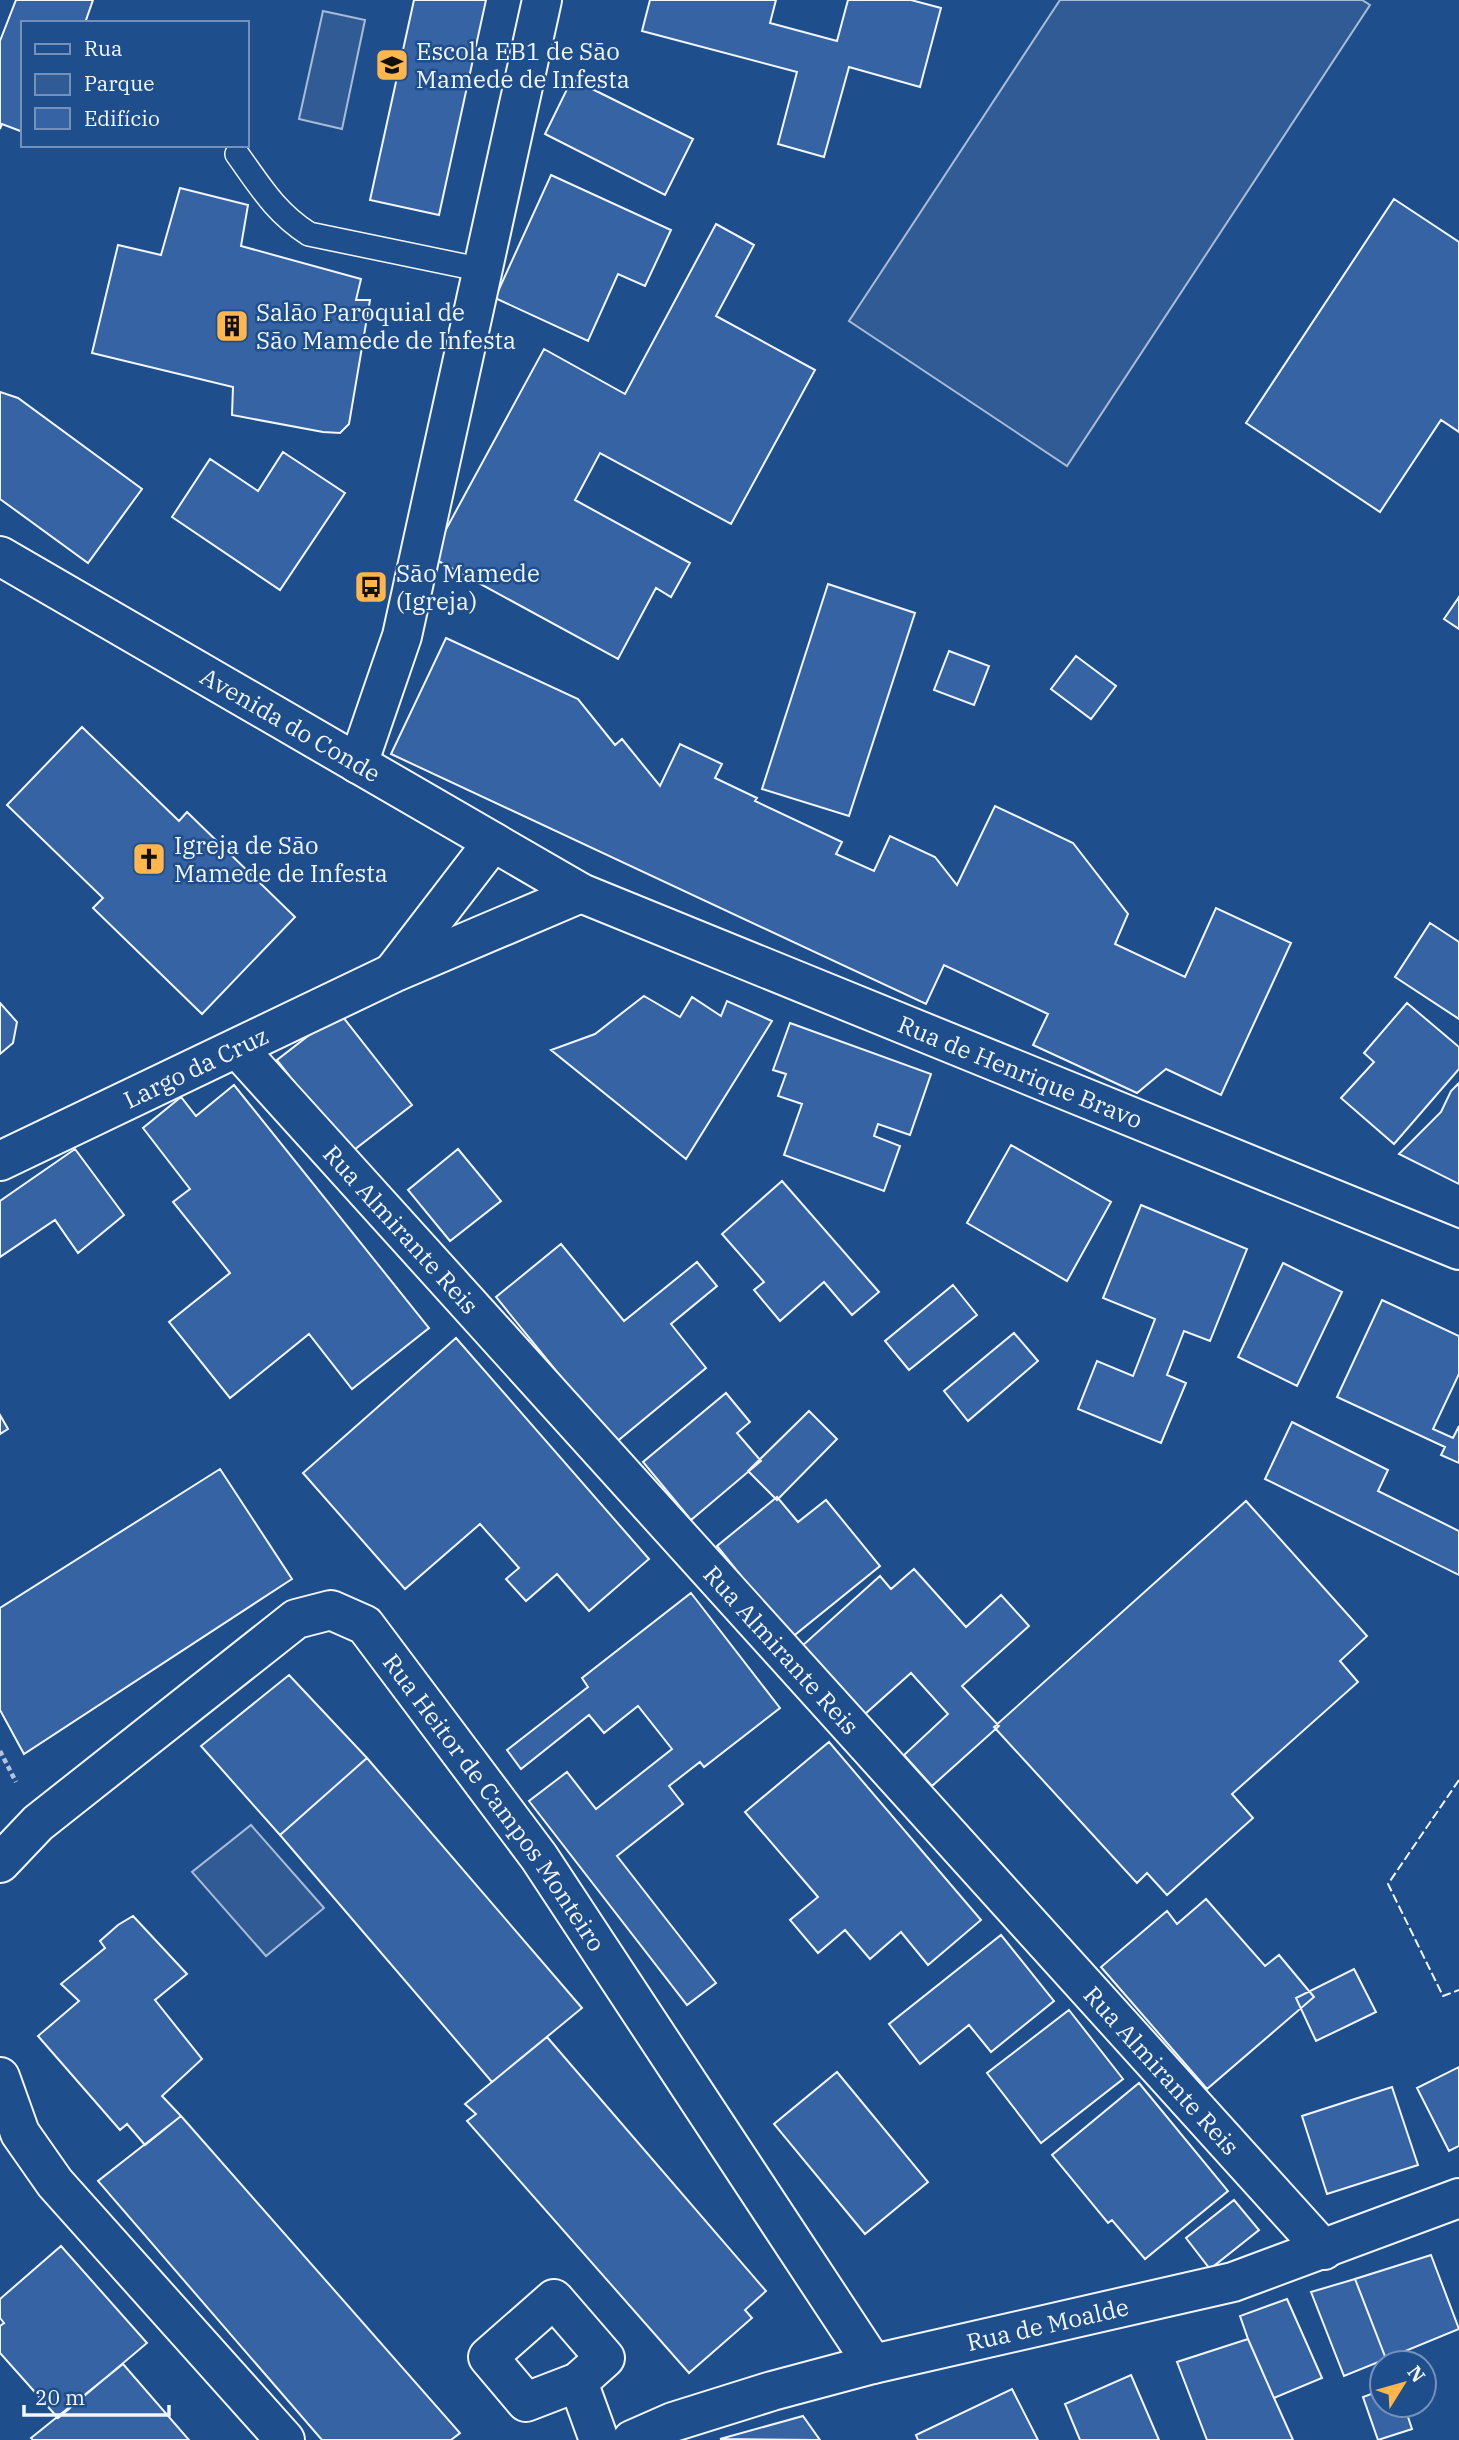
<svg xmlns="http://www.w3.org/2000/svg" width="1459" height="2440" font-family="'IBM Plex Serif',serif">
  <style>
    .green { fill: #305b95; stroke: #a8bbd7; stroke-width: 2 }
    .building { fill: #3563a3; stroke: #f2f6ff; stroke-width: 2 }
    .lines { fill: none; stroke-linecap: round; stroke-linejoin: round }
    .service-casing { stroke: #f2f6ff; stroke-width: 26 }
    .minor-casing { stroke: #f2f6ff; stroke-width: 42 }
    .tertiary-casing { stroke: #f2f6ff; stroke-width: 42 }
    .primary-casing { stroke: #f2f6ff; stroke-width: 42 }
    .path { stroke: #b3c4dc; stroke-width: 4.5; stroke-dasharray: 5 3.5; stroke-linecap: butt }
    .service { stroke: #1f4e8c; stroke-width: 23 }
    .minor { stroke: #1f4e8c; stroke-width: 38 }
    .tertiary { stroke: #1f4e8c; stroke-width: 38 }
    .primary { stroke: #1f4e8c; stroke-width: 38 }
    .fence { stroke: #f2f6ff; stroke-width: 2; stroke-dasharray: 9 3.5; stroke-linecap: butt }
    .labels { text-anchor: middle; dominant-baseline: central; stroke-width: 5; stroke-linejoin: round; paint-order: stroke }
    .poi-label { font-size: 24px; fill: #f2f6ff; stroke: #1f4e8c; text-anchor: start }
    .street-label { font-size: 24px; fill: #f2f6ff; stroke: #1f4e8c }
  </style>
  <rect width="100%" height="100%" fill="#1f4e8c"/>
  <path class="green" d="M1060 0H1362L1370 5 1067 466 849 321Z
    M323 11 365 20 342 129 299 119Z
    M251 1825 324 1908 266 1956 192 1872Z"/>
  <path class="building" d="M16 0H93L85 23H23V132L2 124 0 129V41Z
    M414 0H486L439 215 370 200Z
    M650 0H776L770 23 837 41 848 0H911L941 8 920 87 849 67 824 157 778 144 797 72 642 31Z
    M572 79 693 139 665 195 545 134Z
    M551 175 671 230 645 286 618 274 588 341 495 298Z
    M180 188 248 205 241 246 361 279 356 300H370L349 424 340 433 323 432 232 415 233 387 92 353 118 245 161 255Z
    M1394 199 1459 242V432L1441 420 1380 512 1246 423Z
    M716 224 754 245 716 316 815 370 731 524 600 453 575 500 690 563 671 597 656 588 618 659 431 557 544 349 625 394Z
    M0 392 18 398 142 489 88 563 0 499Z
    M283 452 345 493 280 590 172 517 210 459 258 491Z
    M828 584 915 613 849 816 762 789Z
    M1459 597V629L1444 619Z
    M446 638 578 699 615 745 622 739 660 786 680 744 722 764 715 778 757 798 755 801 842 842 836 854 874 871 890 836 935 857 957 885 995 806 1073 843 1128 914 1115 944 1185 977 1216 908 1291 943 1221 1095 1166 1069 1137 1093 1033 1045 1048 1014 944 965 926 1004 391 754Z
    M949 651 989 666 974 705 934 690Z
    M1076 656 1116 686 1091 719 1051 689Z
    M82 727 179 821 187 812 295 917 202 1014 93 908 103 898 7 805Z
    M1430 923 1459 942V1019L1395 977Z
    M644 996 680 1017 692 997 721 1016 727 1001 772 1021 686 1159 551 1050 595 1034Z
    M0 1003 17 1022 13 1043 0 1054Z
    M1407 1003 1459 1047V1069L1394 1144 1341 1098 1374 1062 1364 1053Z
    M339 1012 412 1105 350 1153 277 1060Z
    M790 1023 931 1074 910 1135 878 1124 874 1136 900 1146 884 1191 784 1155 802 1104 778 1096 786 1074 773 1070Z
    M1459 1083V1184L1399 1154 1441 1112 1451 1091Z
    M234 1085 429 1328 352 1389 309 1334 230 1398 169 1322 230 1273 173 1202 190 1189 143 1128 181 1097 196 1116Z
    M1011 1145 1111 1202 1067 1281 967 1223Z
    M75 1149 124 1215 78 1253 55 1220 0 1257V1201Z
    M458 1149 501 1201 450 1241 408 1190Z
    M782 1181 879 1292 852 1315 824 1282 780 1321 754 1290 764 1282 722 1234Z
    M1141 1205 1247 1249 1210 1341 1184 1331 1167 1375 1186 1383 1161 1443 1078 1409 1097 1361 1133 1376 1155 1319 1103 1298Z
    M561 1244 624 1321 697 1262 717 1286 671 1324 706 1368 615 1443 496 1297Z
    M1283 1263 1342 1292 1297 1386 1238 1357Z
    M953 1285 977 1315 909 1370 885 1341Z
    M1382 1300 1459 1336V1374L1433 1429 1453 1438 1459 1426V1463L1441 1455 1445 1447 1337 1397Z
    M1014 1333 1038 1361 968 1421 944 1391Z
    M456 1338 649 1559 589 1611 557 1574 526 1601 506 1579 519 1568 480 1524 405 1589 303 1473Z
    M726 1393 750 1422 737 1433 761 1461 691 1520 643 1462Z
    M809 1411 837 1439 777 1500 748 1471Z
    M0 1415 8 1429 0 1434Z
    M1292 1422 1388 1470 1378 1491 1459 1531V1575L1265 1479Z
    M220 1469 292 1579 24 1754 0 1710V1608Z
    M777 1497 798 1522 826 1500 880 1566 791 1638 717 1546Z
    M1246 1501 1367 1636 1340 1661 1358 1682 1232 1794 1253 1818 1167 1895 1147 1873 1137 1883 994 1727Z
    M914 1569 966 1627 1001 1595 1029 1626 962 1686 999 1726 932 1786 904 1755 948 1714 911 1673 865 1714 802 1646 880 1576 891 1589Z
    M691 1593 780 1708 704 1767 700 1762 669 1786 683 1804 617 1856 716 1983 687 2005 529 1801 567 1772 596 1809 672 1749 638 1706 604 1733 589 1715 521 1769 507 1750 588 1687 582 1678Z
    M289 1675 367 1758 280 1835 201 1746Z
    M829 1742 981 1920 928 1965 901 1932 870 1959 845 1930 818 1953 790 1920 818 1897 745 1812Z
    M367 1758 582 2008 492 2082 280 1835Z
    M1206 1899 1265 1966 1279 1955 1314 1997 1207 2089 1101 1967 1167 1911 1177 1924Z
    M133 1916 187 1974 155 2000 202 2059 162 2096 181 2116 145 2145 127 2124 120 2130 38 2036 79 2001 61 1984 105 1948 100 1941 118 1925Z
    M1001 1935 1054 2001 991 2052 969 2025 920 2064 889 2024Z
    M1354 1969 1376 2012 1316 2041 1296 1998Z
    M1069 2010 1123 2079 1041 2143 987 2073Z
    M547 2037 766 2291 745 2310 752 2318 689 2373 467 2121 476 2114 465 2104Z
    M1459 2067V2146L1449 2151 1417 2088Z
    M837 2072 928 2182 865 2234 774 2124Z
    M1139 2083 1228 2191 1145 2259 1112 2220 1108 2223 1052 2155Z
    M1392 2087 1418 2165 1327 2194 1302 2116Z
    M181 2116 460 2433 451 2440H322L98 2181Z
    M1234 2200 1259 2230 1210 2269 1186 2238Z
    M61 2246 147 2343 58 2418 0 2353V2326L4 2323 0 2318V2299Z
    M1431 2255 1459 2329 1386 2359 1355 2279Z
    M1355 2279 1386 2359 1344 2376 1311 2292Z
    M1287 2299 1322 2378 1274 2398 1248 2339 1240 2316Z
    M1248 2339 1274 2398 1293 2440H1207L1177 2362Z
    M123 2364 189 2440H33L31 2438Z
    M1131 2375 1159 2440H1080L1065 2404Z
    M1012 2389 1038 2440H918L916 2435Z
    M1382 2390V2405H1404L1412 2429 1378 2440 1363 2397Z
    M803 2416 820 2440 720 2439Z"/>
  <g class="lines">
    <defs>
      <path id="service" d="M237 154C260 186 275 212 309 234L483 270"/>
      <g id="minor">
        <path d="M358 764 402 636 542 0"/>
        <path id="s1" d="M238 1049 1324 2250"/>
        <path id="s2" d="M0 1863 38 1823 296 1619 331 1610 365 1625 539 1857 873 2364"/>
        <path d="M0 2077 20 2133 55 2183 285 2440"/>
        <path d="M554 2299 605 2358 578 2382 526 2402 488 2357Z"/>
        <path d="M578 2382 599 2440"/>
        <path id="s3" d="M632 2440 673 2422 772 2391 873 2364 1233 2282 1459 2198"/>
      </g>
      <g id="tertiary">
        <path d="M394 971 493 842"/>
        <path id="s4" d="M0 1161 393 973 581 893"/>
      </g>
      <g id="primary">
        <path id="s5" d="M0 556 581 893 1459 1250"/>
      </g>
    </defs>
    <use href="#service" class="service-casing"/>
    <use href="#minor" class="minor-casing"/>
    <use href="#tertiary" class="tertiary-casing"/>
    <use href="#primary" class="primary-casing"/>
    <path class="path" d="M0 1751 16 1782"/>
    <use href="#service" class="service"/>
    <use href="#minor" class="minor"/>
    <use href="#tertiary" class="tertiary"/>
    <use href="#primary" class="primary"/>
    <path class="fence" d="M1459 1780 1388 1884 1443 1996 1459 1990"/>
  </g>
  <defs>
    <symbol id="school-square" viewBox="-11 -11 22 22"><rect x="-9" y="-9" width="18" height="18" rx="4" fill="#ffb74d" stroke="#1f4e8c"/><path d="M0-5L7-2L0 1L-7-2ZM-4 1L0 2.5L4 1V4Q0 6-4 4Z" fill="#111"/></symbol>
    <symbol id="building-square" viewBox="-11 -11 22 22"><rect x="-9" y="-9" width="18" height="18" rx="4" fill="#ffb74d" stroke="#1f4e8c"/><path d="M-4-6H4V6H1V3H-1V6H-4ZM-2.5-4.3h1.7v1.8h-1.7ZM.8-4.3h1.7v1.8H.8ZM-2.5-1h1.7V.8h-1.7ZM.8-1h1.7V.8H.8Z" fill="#111"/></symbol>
    <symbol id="bus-square" viewBox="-11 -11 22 22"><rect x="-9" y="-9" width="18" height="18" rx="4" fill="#ffb74d" stroke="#1f4e8c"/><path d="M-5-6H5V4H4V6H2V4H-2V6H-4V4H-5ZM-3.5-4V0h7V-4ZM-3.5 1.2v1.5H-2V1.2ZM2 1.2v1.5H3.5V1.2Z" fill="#111"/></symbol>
    <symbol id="church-square" viewBox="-11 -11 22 22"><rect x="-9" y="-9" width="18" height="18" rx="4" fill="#ffb74d" stroke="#1f4e8c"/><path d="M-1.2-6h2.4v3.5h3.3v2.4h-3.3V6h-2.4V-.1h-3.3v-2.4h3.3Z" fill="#111"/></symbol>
  </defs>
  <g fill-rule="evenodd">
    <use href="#school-square" x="373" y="46" width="38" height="38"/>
    <use href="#building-square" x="213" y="307" width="38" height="38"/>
    <use href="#bus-square" x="352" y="568" width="38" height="38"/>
    <use href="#church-square" x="130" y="840" width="38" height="38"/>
  </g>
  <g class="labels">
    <g class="poi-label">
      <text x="416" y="51">Escola EB1 de São<tspan x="416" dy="28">Mamede de Infesta</tspan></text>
      <text x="256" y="312">Salão Paroquial de<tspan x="256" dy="28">São Mamede de Infesta</tspan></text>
      <text x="396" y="573">São Mamede<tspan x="396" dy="28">(Igreja)</tspan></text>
      <text x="174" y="845">Igreja de São<tspan x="174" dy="28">Mamede de Infesta</tspan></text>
    </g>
    <g class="street-label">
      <text stroke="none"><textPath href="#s5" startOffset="336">Avenida do Conde</textPath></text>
      <text stroke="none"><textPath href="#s4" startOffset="217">Largo da Cruz</textPath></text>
      <text stroke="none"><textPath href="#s5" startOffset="1146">Rua de Henrique Bravo</textPath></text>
      <text stroke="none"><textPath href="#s1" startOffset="243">Rua Almirante Reis</textPath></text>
      <text stroke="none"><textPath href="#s1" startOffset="810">Rua Almirante Reis</textPath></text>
      <text stroke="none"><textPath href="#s2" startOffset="677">Rua Heitor de Campos Monteiro</textPath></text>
      <text stroke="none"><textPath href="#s1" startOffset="1377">Rua Almirante Reis</textPath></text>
      <text stroke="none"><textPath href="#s3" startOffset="432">Rua de Moalde</textPath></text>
    </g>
  </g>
  <rect x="21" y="21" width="228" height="126" fill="#1f4e8c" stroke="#7391ba" stroke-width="2"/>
  <rect x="35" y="44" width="35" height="10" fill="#1f4e8c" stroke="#7391ba" stroke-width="2"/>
  <text x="84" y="56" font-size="21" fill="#f2f6ff">Rua</text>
  <rect x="35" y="74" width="35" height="21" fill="#305b95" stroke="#7391ba" stroke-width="2"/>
  <text x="84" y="91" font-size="21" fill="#f2f6ff">Parque</text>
  <rect x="35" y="108" width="35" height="21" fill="#3563a3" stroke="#7391ba" stroke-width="2"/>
  <text x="84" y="126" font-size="21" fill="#f2f6ff">Edifício</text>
  <g transform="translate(1403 2384) rotate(53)"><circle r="33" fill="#1f4e8c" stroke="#7391ba" stroke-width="2"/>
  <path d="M0-5L12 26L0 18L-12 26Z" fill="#ffb74d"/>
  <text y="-10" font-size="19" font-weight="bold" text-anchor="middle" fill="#f2f6ff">N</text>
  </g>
  <path d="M24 2405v10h145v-10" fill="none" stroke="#f2f6ff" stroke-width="3.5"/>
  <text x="35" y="2405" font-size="21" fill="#f2f6ff" stroke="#1f4e8c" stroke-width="5" paint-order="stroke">20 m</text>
</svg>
